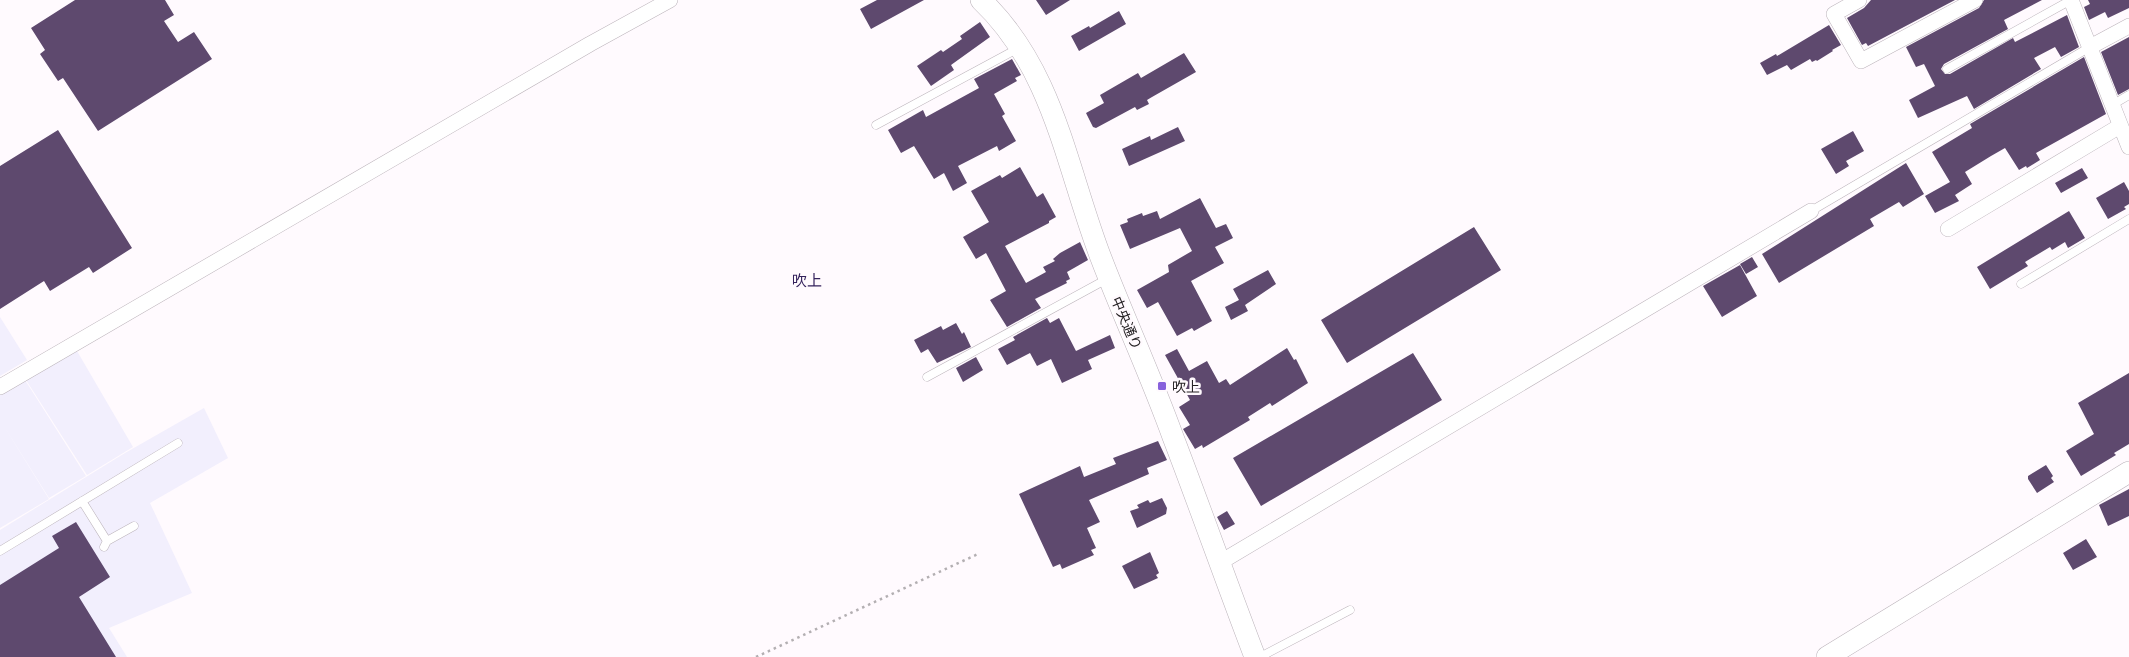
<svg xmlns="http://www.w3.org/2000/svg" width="2129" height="657" font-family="'Noto Serif','Noto Sans JP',serif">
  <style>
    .industrial { fill: #f2effd }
    .building { fill: #5e496e }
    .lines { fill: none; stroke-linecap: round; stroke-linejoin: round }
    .lane-casing { stroke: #bcb4bb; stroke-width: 9 }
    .street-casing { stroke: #bcb4bb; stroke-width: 16 }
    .secondary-casing { stroke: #bcb4bb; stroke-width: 22 }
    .path { stroke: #b3afb2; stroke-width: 2.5; stroke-dasharray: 2.5 4; stroke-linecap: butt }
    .lane { stroke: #fff; stroke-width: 8 }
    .street { stroke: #fff; stroke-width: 15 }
    .secondary { stroke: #fff; stroke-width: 21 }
    .poi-dot { fill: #8761dc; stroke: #fffafe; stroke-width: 2 }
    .labels { text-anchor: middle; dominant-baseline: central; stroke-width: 5; stroke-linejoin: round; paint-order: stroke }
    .street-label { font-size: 14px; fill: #262325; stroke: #fffafe }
    .poi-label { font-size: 14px; fill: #262325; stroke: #fffafe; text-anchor: start }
    .neighbourhood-label { font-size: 15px; fill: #34225c; stroke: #fffafe }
  </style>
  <rect width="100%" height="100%" fill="#fffafe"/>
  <path class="industrial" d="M0 317 27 360 0 376Z
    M77 351 133 447 87 475 26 380Z
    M25 380 86 476 49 498 2 423 49 499 0 528V393Z
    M204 408 228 458 150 503 192 593 109 628 127 657H0V530L125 453Z"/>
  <path class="building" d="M75 0H165L174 15 164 21 178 42 194 32 212 59 98 131 63 78 58 81 40 54 45 50 31 28Z
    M877 0H924L871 29 860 9Z
    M1036 0H1070L1046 15Z
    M1871 0H1955L1868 46 1866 43 1862 45 1847 18 1864 8Z
    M1984 0H2042L2004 20 2008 29 1944 64 1941 69 1945 74H1950L2013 38 2015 42 2067 15 2079 47 2061 57 2055 47 2034 58 2041 69 1974 109 1967 96 1918 118 1909 100 1935 86 1924 64 1916 67 1906 47 1979 8Z
    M2088 0H2129V8L2108 18 2105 12 2089 20 2084 7 2090 4Z
    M1119 11 1126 24 1079 51 1071 36 1089 26 1090 28Z
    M980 22 990 37 951 65 954 70 931 86 917 66 941 50 943 52 962 39 960 36Z
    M1829 25 1841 45 1832 50 1833 51 1817 61 1816 60 1812 62 1810 59 1791 70 1787 65 1767 75 1760 63 1776 54 1777 56Z
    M2129 37V89L2118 95 2101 52Z
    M1184 53 1196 72 1152 97 1147 100 1149 104 1137 110 1135 107 1096 128 1093 127 1086 113 1104 103 1100 95 1138 73 1141 78Z
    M2084 57 2106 114 2036 153 2040 160 2027 168 2026 166 2019 170 2005 148 1991 156 1965 172 1972 184 1955 195 1959 201 1935 213 1925 196 1950 182 1932 152 1972 128 1970 124Z
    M1012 59 1021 75 1015 78 1017 81 994 94 1005 114 1002 116 1016 141 999 151 997 146 958 166 967 183 953 191 944 173 934 179 914 146 901 153 888 130 923 110 926 117 979 88 974 79Z
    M1178 127 1185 141 1129 166 1122 149 1150 136 1151 140Z
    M58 130 132 248 93 273 89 267 50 291 44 281 0 309V166Z
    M1853 131 1864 151 1846 161 1849 166 1836 174 1821 149Z
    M1906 163 1924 194 1903 207 1899 202 1870 219 1874 226 1779 283 1762 254Z
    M1020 167 1037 197 1043 193 1056 217 1049 221V223L1005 246 1026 283 1046 272 1043 267 1055 261 1053 259 1060 253 1080 242 1088 260 1067 272 1070 279 1066 281 1067 283 1035 299 1041 308 1007 327 990 300 1006 291 986 253 976 259 963 237 989 222 971 191 1000 175 1002 178Z
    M2082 168 2088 178 2061 193 2055 183Z
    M2124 182 2129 191V204L2124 207 2126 209 2108 219 2096 198Z
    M1200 198 1216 228 1226 224 1233 238 1215 247 1224 263 1191 281 1212 321 1194 331 1192 328 1177 336 1158 302 1147 308 1137 290 1169 272 1168 265 1192 251 1180 228 1130 249 1120 225 1128 222 1127 219 1142 213 1143 216 1157 211 1160 219Z
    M2069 211 2085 238 2068 248 2065 242 2052 250 2050 247 2025 262 2028 266 1990 289 1977 267Z
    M1474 227 1501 270 1347 363 1321 320Z
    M1752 257 1758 267 1746 274 1740 264Z
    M1740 265 1757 296 1722 317 1703 286Z
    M1268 270 1276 284 1245 305 1248 311 1231 320 1225 307 1239 300 1233 289Z
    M1047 318 1050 323 1059 318 1076 351 1110 335 1115 348 1088 360 1092 369 1062 383 1051 359 1037 366 1030 353 1007 365 998 349 1015 340 1013 337Z
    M956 323 962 334 964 332 971 347 937 363 928 349 921 353 914 340 941 326 943 330Z
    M1287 348 1294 360 1296 359 1308 383 1272 406 1270 403 1248 417 1250 420 1203 448 1202 445 1195 449 1183 429 1190 425 1179 407 1190 400 1165 355 1177 349 1189 371 1207 361 1219 383 1226 379 1230 385Z
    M1413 353 1442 400 1261 506 1233 458Z
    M976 357 983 370 963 382 956 368Z
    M2129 373V444L2114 453 2116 455 2081 476 2066 451 2094 434 2078 403Z
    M1158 441 1167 460 1147 468 1149 474 1089 500 1100 522 1087 528 1096 548 1091 550 1094 555 1062 569 1060 564 1053 567 1019 494 1080 466 1084 477 1116 464 1113 458Z
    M2046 465 2053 476 2051 478 2054 482 2037 493 2028 479V476Z
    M2129 489V516L2108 526 2099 505Z
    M1162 498 1167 508 1166 514 1137 528 1130 511 1139 508 1137 505 1148 500 1150 503Z
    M1227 511 1235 524 1224 530 1217 517Z
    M76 522 110 577 79 597 116 657H0V585L59 548 52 536Z
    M2086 539 2097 557 2073 570 2063 553Z
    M1150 552 1159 573 1156 575 1158 578 1134 589 1122 566Z"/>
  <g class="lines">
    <defs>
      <path id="lane" d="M1947 69 2071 0
        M2112 105 2129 95
        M876 125 1017 49
        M1811 211 2090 47
        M2021 284 2129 219
        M927 377 1107 279
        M82 501 107 541
        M104 547 107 541 134 526
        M0 551 178 443
        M1260 657 1350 610"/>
      <path id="street" d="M1859 0 1834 14 1861 61 1975 0
        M2071 0 2129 147
        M2090 47 2129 26
        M1948 229 2120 126
        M0 387 590 44 670 0
        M1219 563 1811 211"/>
      <path id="secondary" d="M981 0C1054 69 1066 167 1101 258 1124 318 1151 376 1173 437 1201 510 1227 584 1255 657
        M1827 657 2129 472"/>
    </defs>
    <use href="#lane" class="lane-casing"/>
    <use href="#street" class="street-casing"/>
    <use href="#secondary" class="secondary-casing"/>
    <path class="path" d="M756 657 978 554"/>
    <use href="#lane" class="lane"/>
    <use href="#street" class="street"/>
    <use href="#secondary" class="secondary"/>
  </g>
  <rect class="poi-dot" x="1157" y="381" width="10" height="10" rx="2.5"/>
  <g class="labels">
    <g class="street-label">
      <text transform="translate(1127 323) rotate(67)">中央通り</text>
    </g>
    <g class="poi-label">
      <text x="1172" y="386">吹上</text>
    </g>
    <g class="neighbourhood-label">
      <text x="807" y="280">吹上</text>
    </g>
  </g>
</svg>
